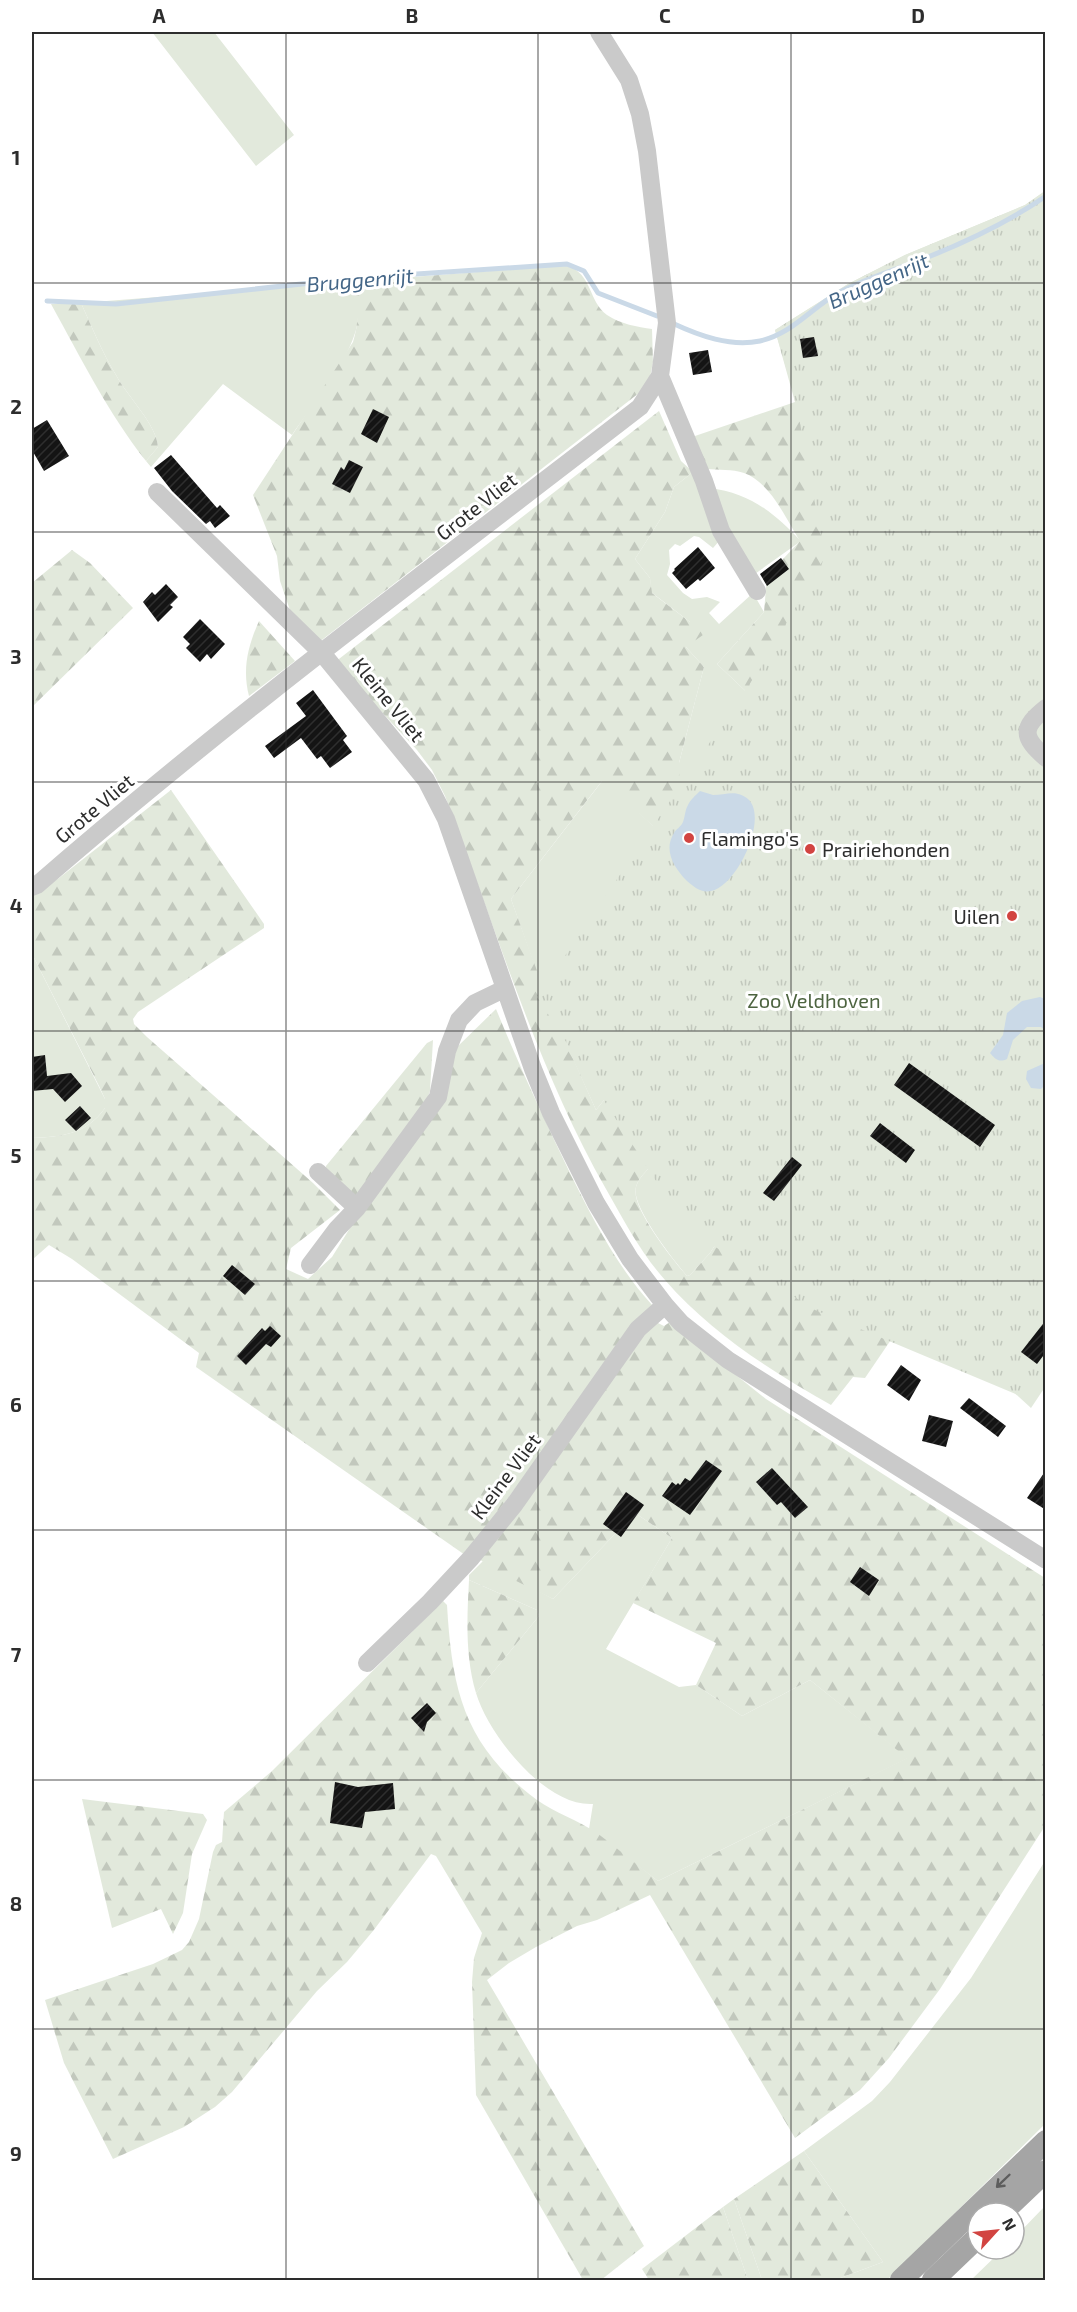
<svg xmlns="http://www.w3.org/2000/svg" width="1077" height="2312" font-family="'Exo 2',sans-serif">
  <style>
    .grass { fill: #e2e9dc }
    .forest { fill: url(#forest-firs); fill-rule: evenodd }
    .park { fill: url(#park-tufts) }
    .water { fill: #cad9e7 }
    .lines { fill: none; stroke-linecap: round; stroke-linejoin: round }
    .stream { stroke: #cad9e7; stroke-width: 5 }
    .building { fill: url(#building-hatch) }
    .minor { stroke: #cacaca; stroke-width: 18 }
    .major { stroke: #a5a5a5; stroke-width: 22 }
    .oneway { stroke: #5d5d5d }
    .grid { fill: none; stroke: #2d2d2d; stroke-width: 1.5; stroke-opacity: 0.55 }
    .poi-dot { fill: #d24441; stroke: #fff; stroke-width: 2 }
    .labels { text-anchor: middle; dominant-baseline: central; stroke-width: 6; stroke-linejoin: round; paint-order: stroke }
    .street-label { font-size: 20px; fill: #2d2d2d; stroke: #fff }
    .poi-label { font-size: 20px; fill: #2d2d2d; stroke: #fff; text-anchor: start }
    .park-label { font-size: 20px; fill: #4d6440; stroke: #fff }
    .water-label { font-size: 21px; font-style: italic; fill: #446687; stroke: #fff }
    .neatline { fill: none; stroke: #2d2d2d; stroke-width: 2 }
    .grid-label { font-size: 20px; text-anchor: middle; font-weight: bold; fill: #2d2d2d }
  </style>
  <defs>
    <pattern id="forest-firs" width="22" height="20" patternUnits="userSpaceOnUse" patternTransform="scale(1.5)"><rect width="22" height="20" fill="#e2e9dc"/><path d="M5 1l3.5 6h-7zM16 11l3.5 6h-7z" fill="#c2c8bd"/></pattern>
    <pattern id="park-tufts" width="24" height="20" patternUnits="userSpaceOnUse" patternTransform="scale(1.5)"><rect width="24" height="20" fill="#e2e9dc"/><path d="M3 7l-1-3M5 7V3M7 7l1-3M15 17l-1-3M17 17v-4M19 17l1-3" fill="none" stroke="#c2c8bd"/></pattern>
    <pattern id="building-hatch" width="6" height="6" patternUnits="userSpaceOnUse" patternTransform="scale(1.5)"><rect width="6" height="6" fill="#141414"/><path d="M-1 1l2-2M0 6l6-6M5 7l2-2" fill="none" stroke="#2e2e2e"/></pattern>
  </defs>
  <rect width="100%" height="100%" fill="#fff"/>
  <path class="grass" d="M152 32H214L294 135 256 166Z
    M347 282C353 293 359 303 358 317 357 352 312 405 292 435L223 384 151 467 146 461 158 447C157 425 127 396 116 375 102 352 92 327 81 303Z
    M693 472 720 540 713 548 699 537 694 536 680 546 675 544 669 550 670 564 667 575 683 593 692 599 707 597 720 602 709 613 719 624 753 593 764 612 717 664 776 720 676 1010 596 1110 548 1004 511 899 603 780 661 833 679 802V763L704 667 686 647 690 622 651 592 650 578 635 559 665 512 674 487Z
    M709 488C750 493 773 512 801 541L752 576Z
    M32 954 105 1099V1108C87 1134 61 1137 32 1138Z
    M668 1152 737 1211 710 1253 690 1275 687 1276C674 1261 630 1205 636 1187 640 1173 658 1161 668 1152Z
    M635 1513 672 1538 606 1649 679 1687 696 1685 742 1716 810 1680 908 1758 658 1881 589 1829 593 1804C545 1807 488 1734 476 1693L539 1616 537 1610 469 1580V1575L483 1561 553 1599Z
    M1045 1861V2124L887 2280H835L883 2262 804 2151 872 2101 890 2082 971 1978Z
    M734 2199 762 2280H748L723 2207Z
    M1045 2206V2280H971L1003 2249H1014V2238Z"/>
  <path class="forest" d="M1045 191V1387L1031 1408 916 1303 865 1378 853 1377 831 1405C771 1371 711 1333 665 1280 641 1253 624 1221 606 1189 536 1066 496 928 445 796L432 770 417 750 335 662 659 411 681 461 693 472 674 487 665 512 635 559 650 578 652 593 690 622 702 621 710 630 686 647 704 667 679 763 680 802 661 833 602 781 511 899 549 1004 596 1110 676 1010 776 720 717 664 764 612 767 576 800 541C786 519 770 482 744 473 732 469 719 470 706 469L692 437 795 402 775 330 848 284 905 255 1025 205ZM668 1152 737 1211 710 1253 690 1275 687 1276C674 1261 630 1207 636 1187 640 1173 658 1161 668 1152Z
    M567 265C593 275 588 301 607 315 620 324 638 327 652 329L653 362 650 377 639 393 318 643 292 616 280 581 277 556 253 495 353 342C360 319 359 303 347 282Z
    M81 303C92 327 102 352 116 375 127 396 157 425 158 447L146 461C108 413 81 358 51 304Z
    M72 550 90 563 133 608 32 707V583Z
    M259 621 295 661 249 696C242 669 248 646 259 621Z
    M171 790 264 924V928L138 1012 133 1019 134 1024 147 1037 313 1183 340 1210 291 1248 286 1269 308 1279 332 1257 360 1212 379 1187 455 1049 496 1009C519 1065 544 1119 570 1173 594 1221 617 1267 653 1306L465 1555 196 1367 199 1353 72 1259 49 1245 32 1260V1138C61 1137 87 1134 105 1108V1099L99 1086 32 954V896L59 878Z
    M433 1040 430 1091 421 1117 355 1196 326 1171V1166L427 1043Z
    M654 1321 664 1326 670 1322 766 1399 1045 1578V1826L940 1989 889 2058 860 2090 795 2138 650 1895 597 1920 577 1926 536 1947 509 1963 487 1980 644 2246 601 2280H583L476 2095 472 1982 474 1958 482 1933 436 1856 431 1854 373 1931 347 1962 317 1991 232 2092 215 2107 184 2127 113 2159 64 2063 45 2000 153 1964 182 1950 189 1942 199 1919 213 1852 216 1845 222 1842 224 1812 272 1771 443 1601 447 1605C452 1690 464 1746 537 1800 555 1813 578 1820 597 1833 617 1848 637 1865 658 1881L907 1758 810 1680 742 1716 696 1685 716 1643 633 1603 672 1538 635 1513 553 1599 500 1573 476 1557Z
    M469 1580 537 1610 539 1616 476 1693C465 1656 467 1618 469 1580Z
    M82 1799 203 1814 207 1820 192 1854 183 1913 173 1934 161 1909 112 1928Z
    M804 2151 883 2262 835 2280H762L734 2199Z
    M723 2207 748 2280H649L642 2269Z"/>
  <path class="park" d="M1045 191 1046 1378 1030 1400 815 1310 687 1229 537 997 759 670 825 557 796 402 775 330 848 284 905 255 1025 205Z"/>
  <path class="water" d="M700 791C704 792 709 794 713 795 726 795 736 789 748 799 769 818 737 886 711 891 701 893 694 887 687 881 674 868 663 850 674 833 676 829 681 827 683 822 685 817 685 810 688 805 690 800 696 795 700 791Z
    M1040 997 1045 999V1030L1041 1027H1027L1013 1040 1007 1059C999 1063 995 1059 990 1053L1003 1035 1007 1013 1022 1001Z
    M1045 1063V1085L1041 1089 1031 1088 1026 1079 1027 1071Z"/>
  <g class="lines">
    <path class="stream" d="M47 301 116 304 357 278 567 264 584 271 598 293 657 316
      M672 323C700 336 730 347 760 341 792 334 811 308 838 293 866 278 898 269 928 257 968 241 1010 221 1046 196"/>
  </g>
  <path class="building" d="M814 337 818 356 803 358 800 339Z
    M708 350 712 372 693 375 689 353Z
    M373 409 389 417 377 443 361 434Z
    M47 420 69 456 44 471 32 450V429Z
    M171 455 217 508 220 505 230 516 215 528 210 521 206 524 172 491 154 468Z
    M349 460 363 467 350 493 332 484 341 467 344 470Z
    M698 547 715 568 700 581 698 579 686 589 672 573 675 570 674 569Z
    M781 558 789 569 767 586 760 574Z
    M166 584 178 597 170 605 173 607 158 622 143 602 152 592 155 595Z
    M200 619 225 644 211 659 207 654 200 662 186 648 190 644 183 637Z
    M313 690 347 736 343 740 352 752 330 768 321 756 317 759 301 738 274 758 265 746 306 716 296 703Z
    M45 1055 47 1076 71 1073 82 1086 65 1102 53 1089 32 1091V1057Z
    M909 1063 995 1125 980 1147 894 1085Z
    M80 1106 91 1118 76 1131 65 1120Z
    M880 1123 915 1150 906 1163 870 1136Z
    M792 1157 802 1165 774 1201 763 1193Z
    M232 1265 255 1284 245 1295 223 1276Z
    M1046 1320V1352L1037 1364 1021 1352Z
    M270 1326 281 1336 271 1347 266 1344 246 1365 237 1356 262 1328 265 1331Z
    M901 1365 921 1380 909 1401 887 1385Z
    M969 1398 1006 1426 998 1437 960 1408Z
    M929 1415 953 1421 946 1447 922 1441Z
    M706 1460 722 1471 690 1515 662 1496 672 1482 676 1485 678 1483 680 1485 685 1478 690 1481Z
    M772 1468 808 1507 795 1518 781 1502 777 1505 756 1482Z
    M1046 1470V1510L1027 1498Z
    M626 1492 644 1505 621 1537 603 1524Z
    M860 1567 879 1580 869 1596 850 1582Z
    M427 1703 436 1713 427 1722 424 1732 411 1718Z
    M335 1782 358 1787 393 1783 395 1809 365 1812 362 1828 330 1823Z"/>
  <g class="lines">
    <path class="minor" d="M660 376 704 481 721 531 757 591
      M157 492 322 653 426 780 446 819 533 1069 551 1113 596 1203 630 1259 665 1305 681 1323 728 1360 1046 1560
      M1046 708C1021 728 1022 737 1046 758
      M32 887 37 885C230 717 437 564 640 407L660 376 667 323 647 151 640 114 629 80 599 32
      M318 1172 357 1208
      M310 1265 337 1229 357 1208 438 1097 447 1051 459 1020 475 1003 504 989
      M367 1663 430 1602 471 1558 514 1505 638 1329 665 1305"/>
    <path class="major" d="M1002 2213 1046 2171
      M901 2280 1046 2141
      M933 2280 978 2237"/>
  </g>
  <defs><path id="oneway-shaft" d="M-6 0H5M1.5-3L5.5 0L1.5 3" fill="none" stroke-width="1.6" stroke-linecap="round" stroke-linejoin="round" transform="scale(1.5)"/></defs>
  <use class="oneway" href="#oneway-shaft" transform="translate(1003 2181) rotate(136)"/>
  <path class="grid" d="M286 32V2280M538 32V2280M791 32V2280M32 283H1046M32 532H1046M32 782H1046M32 1031H1046M32 1281H1046M32 1530H1046M32 1780H1046M32 2029H1046"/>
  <g class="poi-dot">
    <circle cx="689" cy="838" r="6"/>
    <circle cx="810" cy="849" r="6"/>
    <circle cx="1012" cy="916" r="6"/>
  </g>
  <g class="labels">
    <g class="street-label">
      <text transform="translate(476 506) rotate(-38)">Grote Vliet</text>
      <text transform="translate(389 699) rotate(51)">Kleine Vliet</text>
      <text transform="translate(94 808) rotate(-40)">Grote Vliet</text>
      <text transform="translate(505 1476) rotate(-53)">Kleine Vliet</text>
    </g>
    <g class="poi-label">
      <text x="701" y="838">Flamingo's</text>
      <text x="822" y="849">Prairiehonden</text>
      <text x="1000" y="916" text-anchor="end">Uilen</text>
    </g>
    <g class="park-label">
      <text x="814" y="1000">Zoo Veldhoven</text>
    </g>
    <g class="water-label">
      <text transform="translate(360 279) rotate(-5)">Bruggenrijt</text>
      <text transform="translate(878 280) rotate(-24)">Bruggenrijt</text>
    </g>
  </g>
  <rect width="1077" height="2312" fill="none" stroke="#ffffff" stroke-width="66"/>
  <g transform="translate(996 2231) rotate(63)"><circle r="28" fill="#ffffff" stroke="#ababab" stroke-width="1.5"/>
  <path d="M0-4.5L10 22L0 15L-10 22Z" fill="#d24441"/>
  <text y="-9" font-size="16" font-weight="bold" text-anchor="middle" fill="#2d2d2d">N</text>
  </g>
  <rect x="33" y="33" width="1011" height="2246" class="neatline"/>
  <g class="grid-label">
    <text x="159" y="23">A</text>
    <text x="412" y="23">B</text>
    <text x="665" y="23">C</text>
    <text x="918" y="23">D</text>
    <text x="16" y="165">1</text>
    <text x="16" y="414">2</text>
    <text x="16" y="664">3</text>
    <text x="16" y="913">4</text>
    <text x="16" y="1163">5</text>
    <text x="16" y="1412">6</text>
    <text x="16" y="1662">7</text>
    <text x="16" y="1911">8</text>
    <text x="16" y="2161">9</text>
  </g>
</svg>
